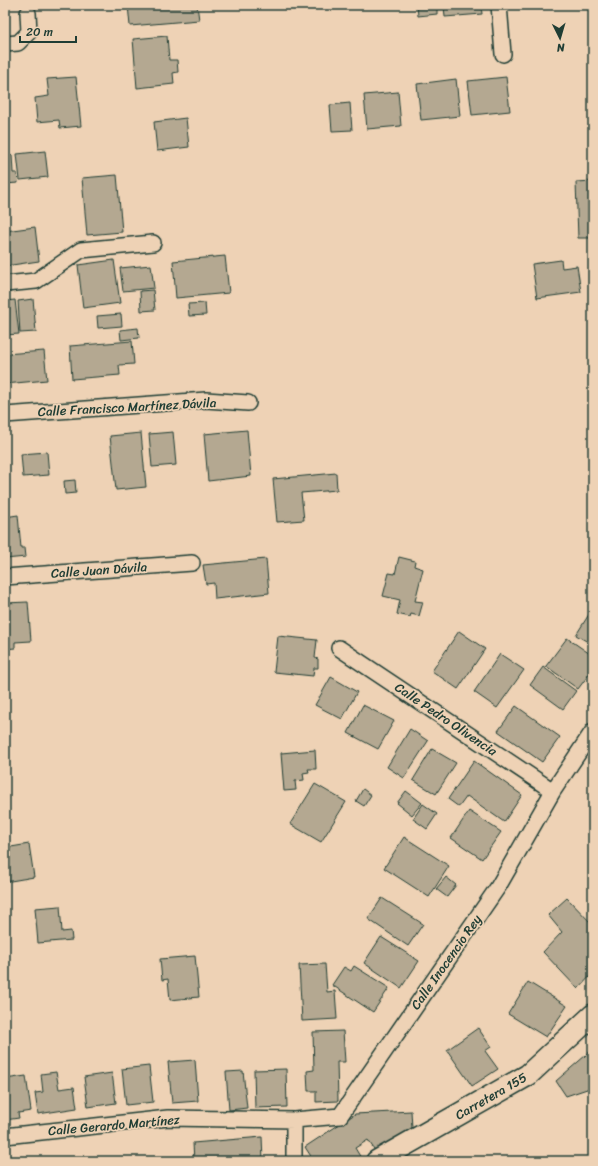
<svg xmlns="http://www.w3.org/2000/svg" width="598" height="1166" font-family="Sriracha,sans-serif">
  <style>
    .building { fill: #b4a891; stroke: #1f3d34 }
    .lines { fill: none; stroke-linecap: round; stroke-linejoin: round }
    .street-casing { stroke: #1f3d34; stroke-width: 18 }
    .secondary-casing { stroke: #1f3d34; stroke-width: 24 }
    .street { stroke: #eed2b5; stroke-width: 15 }
    .secondary { stroke: #eed2b5; stroke-width: 21 }
    .labels { text-anchor: middle; dominant-baseline: central; stroke-width: 3.5; stroke-linejoin: round; paint-order: stroke }
    .street-label { font-size: 13px; fill: #1f3d34; stroke: #eed2b5 }
  </style>
  <rect width="100%" height="100%" fill="#eed2b5"/>
  <filter id="ink" filterUnits="userSpaceOnUse"><feTurbulence type="fractalNoise" baseFrequency=".025" numOctaves="2"/><feDisplacementMap in="SourceGraphic" scale="8" xChannelSelector="R" yChannelSelector="G"/><feConvolveMatrix kernelMatrix="1 2 1 2 8 2 1 2 1" color-interpolation-filters="sRGB"/></filter>
  <g filter="url(#ink)">
    <path class="building" d="M128 5H197L199 20 130 26Z
      M417 5H437V14L418 16Z
      M444 5H486L481 6 482 14 445 17Z
      M167 36 169 60H177L178 72 173 73 174 84 137 88 133 39Z
      M76 77 81 126 60 128 59 120 37 122 35 98 49 96 47 79Z
      M506 77 510 111 472 115 468 81Z
      M456 79 460 116 421 120 417 84Z
      M398 92 401 126 367 129 364 95Z
      M350 103 352 130 332 131 330 105Z
      M186 118 189 147 157 151 154 122Z
      M45 151 48 177 20 180 17 154Z
      M12 155 13 173H17L18 183 5 184V156Z
      M117 175 122 232 87 235 82 178Z
      M593 181V238H578L576 182Z
      M35 227 39 261 5 266V231Z
      M225 256 229 293 176 298 173 261Z
      M114 260 120 303 83 308 78 265Z
      M561 260 562 268 577 266 581 292 537 298 532 264Z
      M151 265 154 288 123 291 120 268Z
      M153 290 155 310 141 311 140 291Z
      M33 299 36 332 20 333 18 301Z
      M15 300 19 334 5 335V301Z
      M205 303 206 315 189 316 188 304Z
      M121 314 122 326 98 328 97 316Z
      M138 328 139 338 121 340 120 330Z
      M132 341 134 364 119 365 120 375 72 379 70 346Z
      M44 351 47 380 5 384V354Z
      M247 430 251 476 208 481 204 434Z
      M173 432 176 465 152 467 149 434Z
      M141 433 146 487 116 490 110 436Z
      M47 452 49 475 23 477 21 454Z
      M336 473 337 490 301 493 304 520 277 522 273 479Z
      M75 480 76 493 65 494 64 481Z
      M18 515 21 548H25L26 557 5 559V517Z
      M399 557 415 561 414 566 423 569 415 601 423 602 419 616 411 614 410 617 397 614 400 600 383 596 389 573 395 574Z
      M266 559 269 593 215 599 214 583 206 584 203 565Z
      M28 602 31 641 15 642V648L5 649V603Z
      M593 608V645L576 635Z
      M459 631 485 649 458 689 432 671Z
      M278 636 317 640 315 658 318 659V668H314L313 676 274 672Z
      M567 638 593 656V669L578 689 546 666Z
      M500 654 524 670 497 708 474 692Z
      M543 667 576 691 563 709 530 685Z
      M331 677 357 692 342 719 315 705Z
      M363 705 394 721 378 749 348 733Z
      M516 706 560 737 542 762 498 731Z
      M410 729 428 741 404 778 387 767Z
      M432 749 456 763 436 794 413 780Z
      M315 750 316 769H308L309 772 303 773 304 780 295 781 296 790 284 791 281 753Z
      M474 761 522 795 504 822 467 796 459 807 448 799Z
      M315 784 346 802 321 842 290 824Z
      M363 789 371 795 364 806 356 801Z
      M406 791 422 803 412 815 397 803Z
      M423 804 437 814 427 829 413 819Z
      M469 811 501 832 482 859 451 838Z
      M404 837 449 866 429 897 384 868Z
      M29 844 34 877 5 882V848Z
      M446 877 456 885 447 897 436 889Z
      M382 898 423 924 408 946 368 919Z
      M567 898 593 925V973L578 989 543 952 562 932 548 915Z
      M60 906 62 932 71 931 72 940 38 943 35 908Z
      M381 937 419 961 401 988 364 963Z
      M195 956 199 997 170 1000 168 979 162 980 160 959Z
      M325 964 327 992 335 991 337 1019 302 1021 299 965Z
      M354 966 389 988 373 1012 332 985 344 967 351 971Z
      M528 982 567 1006 546 1037 508 1014Z
      M478 1028 491 1047 485 1051 498 1069 472 1086 447 1050Z
      M343 1031 345 1062H337L338 1101 316 1102V1091H308L307 1071 314 1070 313 1032Z
      M593 1049V1087L566 1096 556 1081Z
      M195 1060 198 1101 172 1103 168 1062Z
      M149 1066 153 1102 126 1105 122 1069Z
      M286 1069 287 1107 255 1108 254 1070Z
      M243 1071 247 1108 229 1110 226 1072Z
      M56 1072 59 1089 74 1087 77 1108 38 1114 35 1093 43 1092 41 1074Z
      M112 1073 116 1103 88 1107 84 1077Z
      M26 1076 31 1111 18 1113 19 1118 5 1120V1079Z
      M411 1111 412 1128 376 1152 368 1140 355 1148 361 1158 356 1161H314L305 1147 355 1114Z
      M262 1137 263 1161H194L193 1143Z
      M99 1158V1161H48Z"/>
    <g class="lines">
      <defs>
        <path id="street" d="M499 5 503 54
          M5 44 18 43 29 32 28 13
          M5 284 36 281 81 250 153 243
          M5 415 206 400 248 403
          M5 577 192 563
          M339 648 553 791
          M5 1136 168 1118 294 1120 340 1116 498 887 553 791 593 731
          M294 1161V1120"/>
        <path id="secondary" d="M377 1161 528 1075 593 1015"/>
      </defs>
      <use href="#street" class="street-casing"/>
      <use href="#secondary" class="secondary-casing"/>
      <use href="#street" class="street"/>
      <use href="#secondary" class="secondary"/>
    </g>
  </g>
  <g class="labels">
    <g class="street-label">
      <text transform="translate(127 407) rotate(-3)">Calle Francisco Martínez Dávila</text>
      <text transform="translate(99 570) rotate(-4)">Calle Juan Dávila</text>
      <text transform="translate(446 719) rotate(34)">Calle Pedro Olivencia</text>
      <text transform="translate(446 962) rotate(-55)">Calle Inocencio Rey</text>
      <text transform="translate(491 1096) rotate(-30)">Carretera 155</text>
      <text transform="translate(114 1125) rotate(-5)">Calle Gerardo Martínez</text>
    </g>
  </g>
  <rect width="598" height="1166" fill="none" stroke="#eed2b5" stroke-width="20"/>
  <rect x="10" y="10" width="578" height="1146" fill="none" stroke="#1f3d34" stroke-width="1.5" filter="url(#ink)"/>
  <g transform="translate(560 38) rotate(175)" stroke="#eed2b5" stroke-width="3" paint-order="stroke">
  <path d="M0-3L7 15L0 10L-7 15Z" fill="#1f3d34"/>
  <text y="-6" font-size="11" font-weight="bold" text-anchor="middle" fill="#1f3d34">N</text>
  </g>
  <path d="M20 36v6h56v-6" fill="none" stroke="#1f3d34" stroke-width="2"/>
  <text x="26" y="36" font-size="12" fill="#1f3d34" stroke="#eed2b5" stroke-width="3" paint-order="stroke">20 m</text>
</svg>
